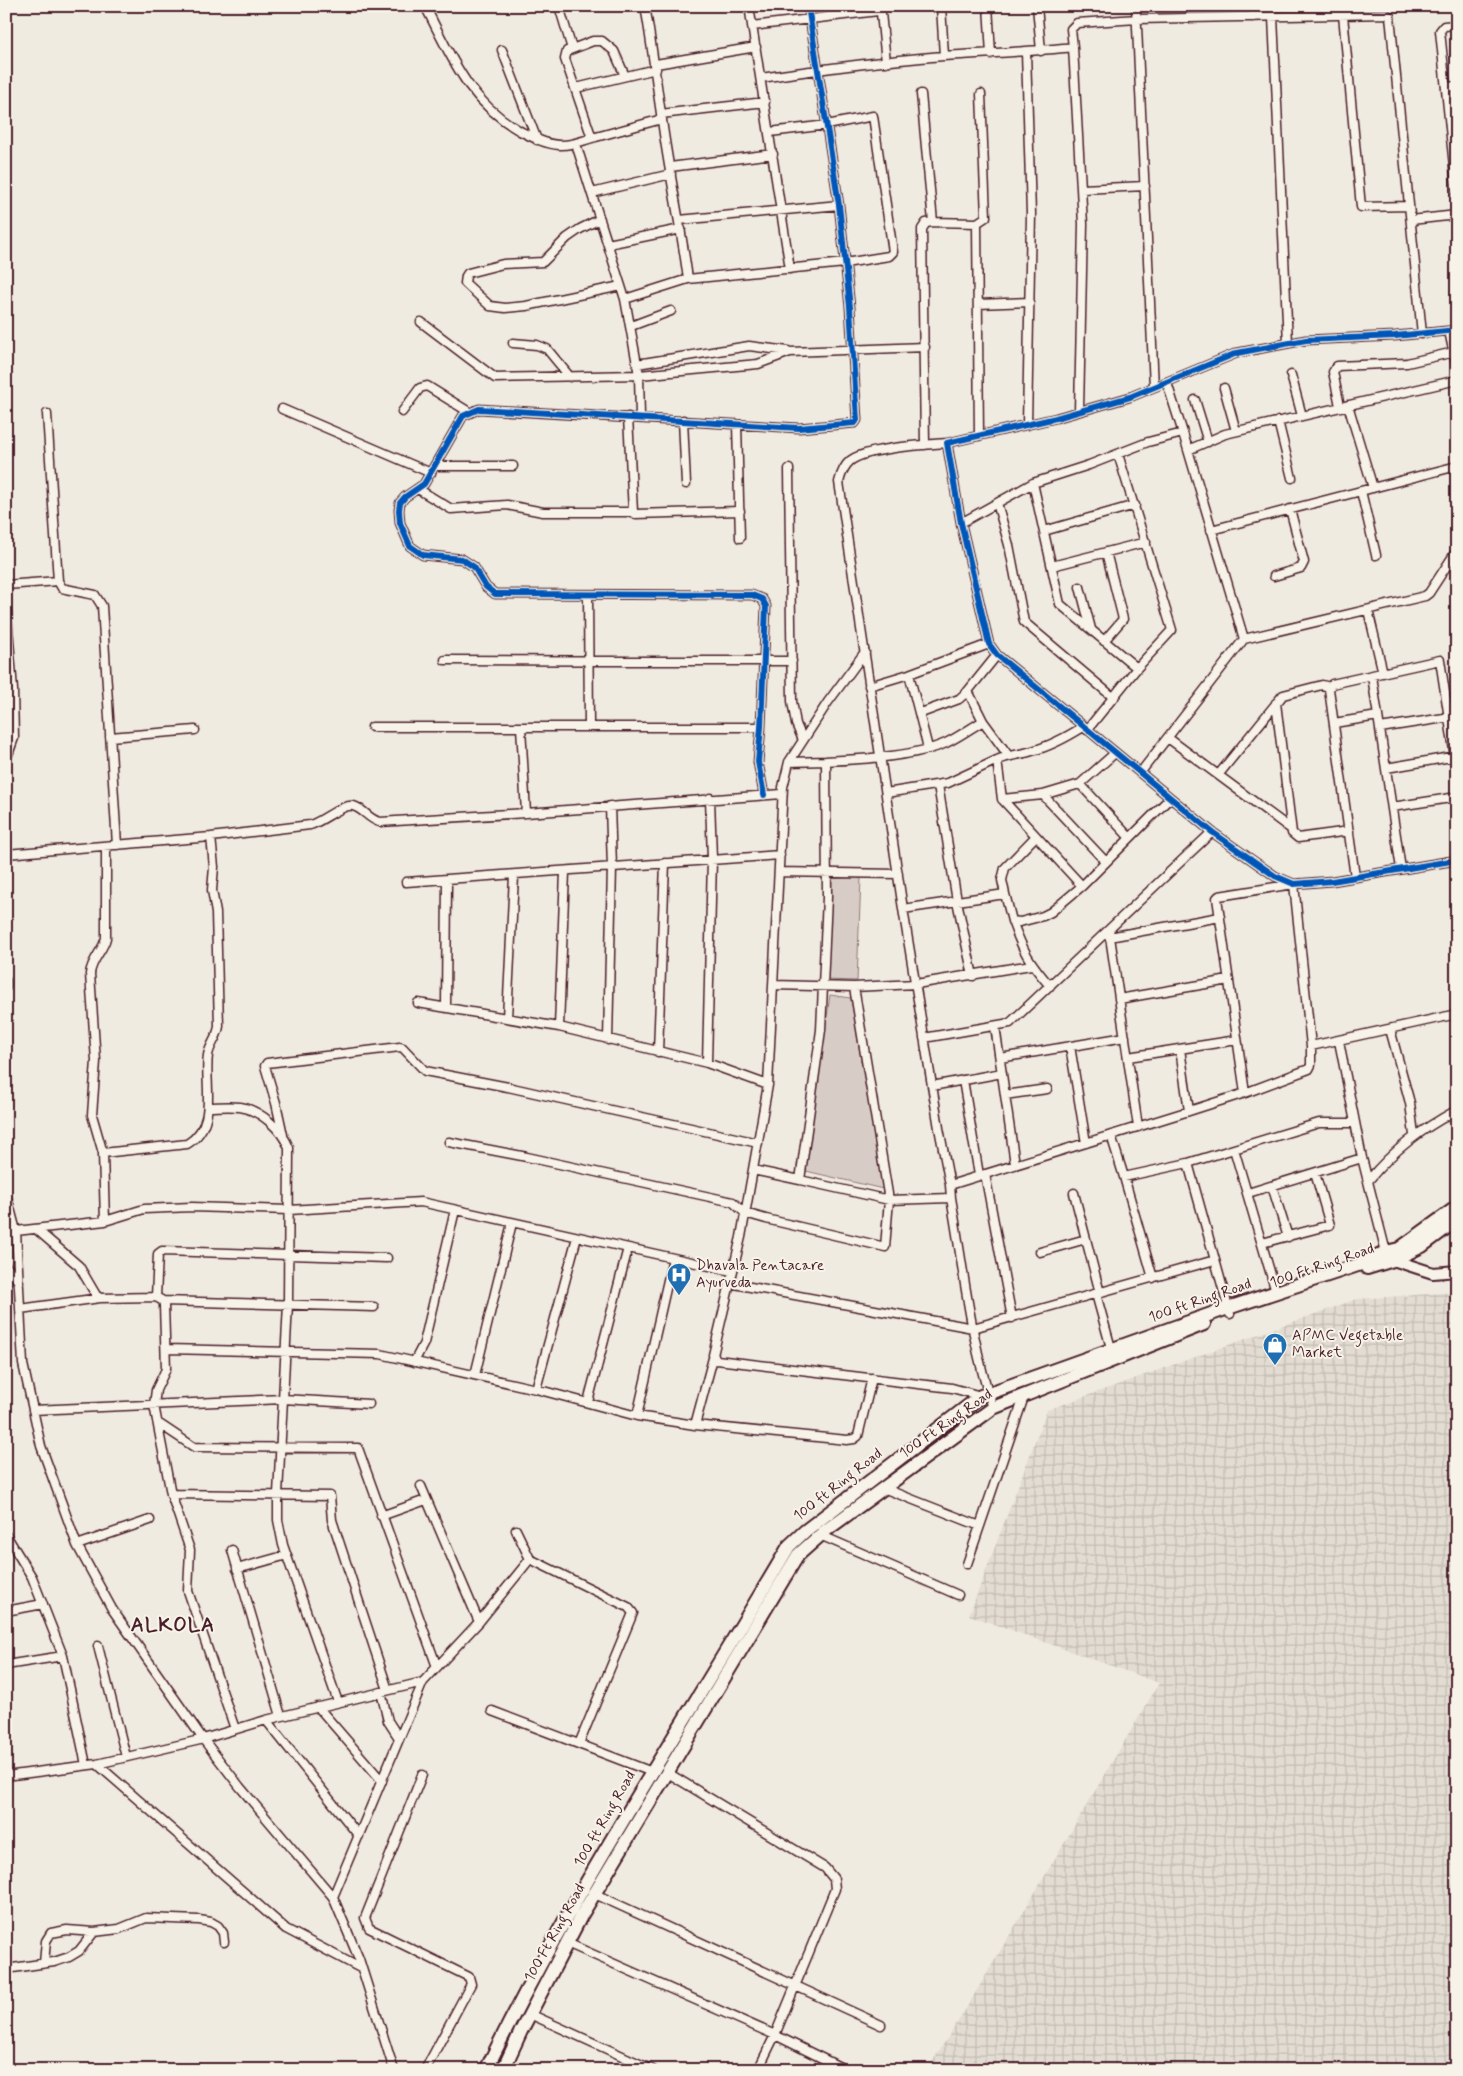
<svg xmlns="http://www.w3.org/2000/svg" width="1463" height="2076" font-family="Mynerve,sans-serif">
  <style>
    .industrial { fill: url(#industrial-grid) }
    .green { fill: #d8cdc6; stroke: #917678 }
    .lines { fill: none; stroke-linecap: round; stroke-linejoin: round }
    .minor-casing { stroke: #4a1f2b; stroke-width: 11 }
    .tertiary-casing { stroke: #4a1f2b; stroke-width: 14 }
    .primary-casing { stroke: #4a1f2b; stroke-width: 16 }
    .minor { stroke: #f7f3e8; stroke-width: 8 }
    .tertiary { stroke: #f7f3e8; stroke-width: 10 }
    .primary { stroke: #f7f3e8; stroke-width: 12 }
    .cycleway-casing { stroke: #f7f3e8; stroke-width: 9 }
    .cycleway { stroke: #0057b8; stroke-width: 6 }
    .labels { text-anchor: middle; dominant-baseline: central; stroke-width: 4; stroke-linejoin: round; paint-order: stroke }
    .poi-label { font-size: 15px; fill: #4a1f2b; stroke: #f7f3e8; text-anchor: start }
    .street-label { font-size: 15px; fill: #4a1f2b; stroke: #f7f3e8 }
    .district-label { font-size: 20px; font-weight: bold; letter-spacing: 1px; fill: #4a1f2b; stroke: #f7f3e8 }
  </style>
  <defs>
    <pattern id="industrial-grid" width="8" height="8" patternUnits="userSpaceOnUse" patternTransform="scale(1.25)"><rect width="8" height="8" fill="#e3dcd2"/><path d="M0 4h8M4 0v8" fill="none" stroke="#c4bcb4"/></pattern>
  </defs>
  <rect width="100%" height="100%" fill="#f0ebe0"/>
  <filter id="ink" filterUnits="userSpaceOnUse"><feTurbulence type="fractalNoise" baseFrequency=".02" numOctaves="2"/><feDisplacementMap in="SourceGraphic" scale="10" xChannelSelector="R" yChannelSelector="G"/><feConvolveMatrix kernelMatrix="1 2 1 2 8 2 1 2 1" color-interpolation-filters="sRGB"/></filter>
  <g filter="url(#ink)">
    <path class="industrial" d="M1457 1292V2070H927L964 2012 1159 1683 969 1615 1047 1410 1357 1299Z"/>
    <path class="green" d="M832 877 861 878 857 981 827 980Z
      M830 995 851 998 883 1189 806 1171Z"/>
    <g class="lines">
      <defs>
        <path id="minor" d="M425 6C452 58 467 100 520 131 532 137 545 144 559 145 573 146 583 140 596 137 618 131 640 125 662 119
          M559 6 572 49
          M645 6C652 44 656 82 662 120 669 173 681 226 688 279
          M749 6 790 269
          M941 6 944 56
          M988 6 991 54
          M1037 6 1041 51
          M1136 6 1154 387
          M1253 6 1254 17
          M1343 15 1361 207 1409 206
          M1273 17 1288 343
          M1457 25 1444 26 1440 31 1457 196
          M752 26 878 11 881 13 886 62
          M1073 47 1071 29 1077 23 1137 19 1386 14 1390 16 1422 334
          M502 50 537 140
          M1026 52 1031 214 1027 425
          M656 64 756 47
          M761 78C821 69 882 61 943 56 987 53 1030 52 1073 47L1083 224 1079 411
          M1446 87 1457 86
          M576 88 656 69
          M921 94 933 222
          M661 114 765 102
          M592 138 565 59 567 51 593 41H602L614 51 625 76
          M670 167 773 154
          M1082 189 1145 186
          M592 193 671 174
          M600 219 580 229 567 238 543 262 503 264 468 273 466 276 465 283 490 306 505 308 526 306 621 286
          M679 220 839 205
          M1411 220 1457 215
          M977 223 986 217 981 94
          M608 244 681 229
          M625 299 688 279 845 263 889 256 893 252 873 116 827 125 770 132
          M978 304 1030 302
          M421 322 495 378 639 375 625 299 576 144
          M631 326 671 311
          M1457 330 1395 336 1306 340 1237 353 1130 397 1056 418 947 443 961 523 989 644 997 655 1212 832 1275 876 1294 884 1332 881 1457 860
          M1449 331 1457 368
          M513 343 537 345 547 349 570 377
          M637 364 749 346 788 351
          M1291 375 1302 416
          M1167 383 1183 433
          M1224 388 1236 431
          M1195 400 1208 442
          M1348 405 1373 488
          M1340 406 1333 372 1337 366 1407 363 1454 352
          M282 409 431 473
          M402 412 420 388 427 386 469 412
          M47 414 58 581 62 588 66 589 95 595 102 606 117 845
          M628 417 633 512 635 514 740 511
          M640 417 639 375 758 364 790 352 925 347
          M683 420 686 484
          M1278 421 1292 478
          M737 424 740 538
          M947 443C925 445 865 448 850 461 844 466 841 474 839 482L903 909 939 1128 950 1185 951 1198C963 1266 971 1343 993 1408
          M925 445 922 229 926 223 933 222 977 223 979 436
          M1188 450 1225 434 1457 380
          M1118 454 1172 630 1137 668
          M436 466H513
          M789 469 792 701 796 724 803 740
          M1033 483 1060 604 1137 668 1087 730
          M418 489 451 509 507 505 543 512H633
          M1361 491 1376 555
          M997 503 1009 545 1024 622 1114 698
          M961 523 1033 483 1089 465 1148 442 1183 433 1244 639 1140 773
          M1211 530 1457 466
          M1044 531 1135 505
          M1052 566 1146 542
          M1274 576 1301 568 1304 562 1290 509
          M6 585 58 581
          M1080 587 1091 629
          M588 595 589 727
          M6 602 13 690 14 738 6 760
          M1368 610 1383 673
          M1244 639 1425 596 1429 593 1457 550
          M1104 641 1123 619 1106 552
          M865 652 828 702 789 762 783 787 768 1085 741 1237 713 1355 717 1360 952 1388 981 1396
          M445 660 792 661
          M909 674 928 748
          M1372 676 1401 869
          M869 686 909 674 989 644
          M968 691 983 721 1008 755
          M1276 703 1292 833 1298 838 1349 831
          M921 713 959 699 968 691 997 655
          M1334 723 1378 716
          M372 727H761
          M521 727 526 813
          M1380 728 1457 716
          M110 737 195 730
          M1168 738 1291 829
          M1115 753 1080 784 1130 838
          M789 762 826 761
          M1386 768 1457 756
          M1219 774 1283 695 1322 685 1330 687
          M938 785 957 901 973 976
          M886 793 948 783 997 760
          M764 795 758 762 761 727 766 606 762 599 752 595 495 594 486 587 474 567 462 559 423 555 410 546 400 523 399 510 400 503 405 497 424 484 463 416 479 409 799 428 855 423 857 420 850 307 839 205 808 6
          M1043 795 1080 784
          M1002 799 1043 795 1106 862
          M1392 807 1457 797
          M6 854 211 837 310 825C322 822 343 803 353 806 363 808 369 820 380 822L526 813 782 794
          M779 872 898 874
          M1355 877 1329 689 1332 684 1440 660 1457 770
          M406 882 780 855
          M1082 886 1002 799 997 760C1009 755 1020 755 1032 751 1051 746 1067 737 1083 727
          M1005 894 1002 880 1005 868 1036 836
          M903 909 1005 894 1012 921 1020 922 1043 916 1051 912 1082 886 1170 798
          M1012 921C1023 951 1029 962 1050 986
          M1109 930 1138 1127
          M1109 937 1220 917
          M6 981V987
          M773 985 854 987 916 984 1031 965
          M1119 999 1229 980
          M418 1003 559 1027 707 1063 768 1085
          M446 1008 447 880
          M507 1018 514 876
          M995 1026 1015 1164
          M559 1027 565 872
          M1390 1029 1410 1103 1414 1135
          M924 1038 1010 1023 1212 832
          M608 1040 612 867 610 806
          M1339 1041 1362 1158 1386 1252
          M1070 1046 1086 1143
          M1311 1046 1457 1014
          M1180 1049 1189 1111
          M658 1052 665 863
          M1128 1057 1237 1040
          M1000 1058 1125 1037
          M707 1063 712 859 710 798
          M963 1080 979 1175
          M932 1086 1002 1073
          M1005 1095 1047 1089
          M208 1107C218 1107 229 1106 240 1107 260 1110 282 1129 289 1148L288 1304 278 1494V1520L283 1545 338 1702
          M283 1135 276 1103 265 1066 267 1063 400 1047 403 1048 425 1071 508 1087 758 1143
          M1111 1135 1124 1177 1188 1163 1230 1314
          M449 1142 527 1157 733 1202 745 1213 766 1219 885 1247 889 1200 854 987
          M1234 1149 1276 1292
          M103 1153 187 1144C219 1125 204 1085 208 1055 210 1044 218 1037 219 1026L216 913 212 890 214 867 211 837
          M1188 1163 1319 1123H1355
          M753 1170 800 1180
          M985 1174 1012 1318
          M1124 1177 1153 1278
          M1368 1181C1393 1150 1422 1129 1457 1110
          M950 1185 1189 1111 1245 1093 1309 1069 1311 1065V1046L1294 884 1219 896 1217 898 1245 1093
          M1272 1186 1288 1237
          M6 1193 16 1231 23 1364 41 1446 77 1545 112 1609 203 1739 240 1787 333 1897 359 1959 394 2070
          M1074 1193 1100 1293
          M1248 1193 1362 1158
          M951 1198 889 1200 800 1180 821 1030 827 897 826 761C861 759 914 757 946 743 959 737 971 728 983 721
          M105 1221 103 1153 92 1115 96 1061 90 974C91 960 103 951 106 938V846
          M36 1229 79 1266 96 1295 100 1298 156 1297 163 1301 164 1305 166 1369 156 1390 154 1405 171 1494 190 1550 188 1591 235 1729
          M16 1231 105 1221 144 1209 192 1207 289 1210 421 1202 732 1271
          M1262 1243 1330 1225 1315 1173
          M1040 1252 1086 1239
          M6 1266 19 1282
          M729 1283 973 1328 1215 1260
          M1096 1294 1111 1348
          M156 1297 158 1254 162 1251 387 1258
          M163 1301 374 1307
          M20 1309 100 1298
          M167 1349 380 1354 536 1389 637 1416 695 1425 847 1440 854 1439 858 1436 872 1378
          M414 1362 424 1343 455 1210
          M475 1375 512 1223
          M536 1389 577 1237
          M588 1402 628 1248
          M33 1410 283 1399 369 1404
          M637 1416 673 1258
          M158 1423 194 1447 358 1448 437 1667
          M695 1425 713 1358
          M421 1486 479 1622
          M883 1488 980 1526
          M171 1494 330 1496 332 1520 388 1690
          M381 1516 426 1500
          M516 1530 530 1559 628 1607 633 1613 579 1744
          M6 1535 32 1577 63 1656 86 1765
          M820 1535 958 1595
          M77 1545 150 1520
          M232 1550 281 1716
          M967 1564 1025 1394
          M237 1569 287 1555
          M6 1611 43 1604
          M98 1646 126 1757
          M6 1665 63 1656
          M381 1692 388 1721 399 1738
          M318 1707 382 1781
          M492 1711 652 1772
          M266 1720 359 1836
          M97 1764 286 1929 362 1969
          M668 1773 825 1868 834 1879 835 1889 775 2035 758 2070
          M422 1775 365 1918 369 1928 469 1977 471 1984 425 2070
          M6 1776 97 1764 200 1740 266 1720 423 1682
          M595 1894 881 2025
          M333 1897 423 1682 479 1622 530 1559
          M567 1943 775 2035 846 2070
          M44 1963 46 1941 51 1933 67 1930 94 1932
          M6 1969 54 1962 69 1957 79 1951 94 1932 119 1929 146 1918 199 1920 211 1922 218 1926 223 1933 224 1942
          M530 2014 653 2070"/>
        <path id="tertiary" d="M1390 1256 1393 1260 1433 1273 1457 1271"/>
        <path id="primary" d="M1367 1268 1393 1260 1422 1246 1457 1220
          M486 2070C574 1888 687 1720 789 1546L805 1531 981 1396 1228 1308 1367 1262 1386 1252 1399 1249 1457 1207
          M503 2070 521 2031 581 1916 798 1555 825 1531 993 1408 1204 1324"/>
      </defs>
      <use href="#minor" class="minor-casing"/>
      <use href="#tertiary" class="tertiary-casing"/>
      <use href="#primary" class="primary-casing"/>
      <use href="#minor" class="minor"/>
      <use href="#tertiary" class="tertiary"/>
      <use href="#primary" class="primary"/>
      <defs>
        <path id="cycleway" d="M1457 330 1395 336 1306 340 1237 353 1130 397 1056 418 947 443 961 523 989 644 997 655 1212 832 1275 876 1294 884 1332 881 1457 860
          M764 795 758 762 761 727 766 606 762 599 752 595 495 594 486 587 474 567 462 559 423 555 410 546 400 523 399 510 400 503 405 497 424 484 463 416 479 409 799 428 855 423 857 420 850 307 839 205 808 6"/>
      </defs>
      <use href="#cycleway" class="cycleway-casing"/>
      <use href="#cycleway" class="cycleway"/>
    </g>
  </g>
  <defs>
    <symbol id="hospital-pin" viewBox="-11 -11 22 30"><path d="M0 17L-7.5 6A9.5 9.5 0 1 1 7.5 6Z" fill="#1f6fb2" stroke="#f7f3e8"/><path d="M-5-5h3v3.5h4V-5h3V5h-3V1.5h-4V5h-3Z" fill="#fff"/></symbol>
    <symbol id="shop-pin" viewBox="-11 -11 22 30"><path d="M0 17L-7.5 6A9.5 9.5 0 1 1 7.5 6Z" fill="#1f6fb2" stroke="#f7f3e8"/><path d="M-5-2.5h2.3a2.7 3.5 0 0 1 5.4 0H5L5.5 6h-11ZM-1.5-2.5h3a1.5 2.3 0 0 0-3 0Z" fill="#fff"/></symbol>
  </defs>
  <g fill-rule="evenodd">
    <use href="#hospital-pin" x="665" y="1261" width="28" height="38"/>
    <use href="#shop-pin" x="1261" y="1331" width="28" height="38"/>
  </g>
  <g class="labels">
    <g class="poi-label">
      <text x="696" y="1266">Dhavala Pentacare<tspan x="696" dy="17">Ayurveda</tspan></text>
      <text x="1292" y="1336">APMC Vegetable<tspan x="1292" dy="17">Market</tspan></text>
    </g>
    <g class="street-label">
      <text transform="translate(1322 1266) rotate(-19)">100 Ft Ring Road</text>
      <text transform="translate(1200 1301) rotate(-19)">100 ft Ring Road</text>
      <text transform="translate(946 1424) rotate(-35)">100 Ft Ring Road</text>
      <text transform="translate(838 1485) rotate(-38)">100 ft Ring Road</text>
      <text transform="translate(605 1819) rotate(-60)">100 ft Ring Road</text>
      <text transform="translate(555 1933) rotate(-61)">100 Ft Ring Road</text>
    </g>
    <g class="district-label">
      <text x="173" y="1625">ALKOLA</text>
    </g>
  </g>
  <rect width="1463" height="2076" fill="none" stroke="#f7f3e8" stroke-width="25"/>
  <rect x="12" y="12" width="1438" height="2051" fill="none" stroke="#4a1f2b" stroke-width="2" filter="url(#ink)"/>
</svg>
